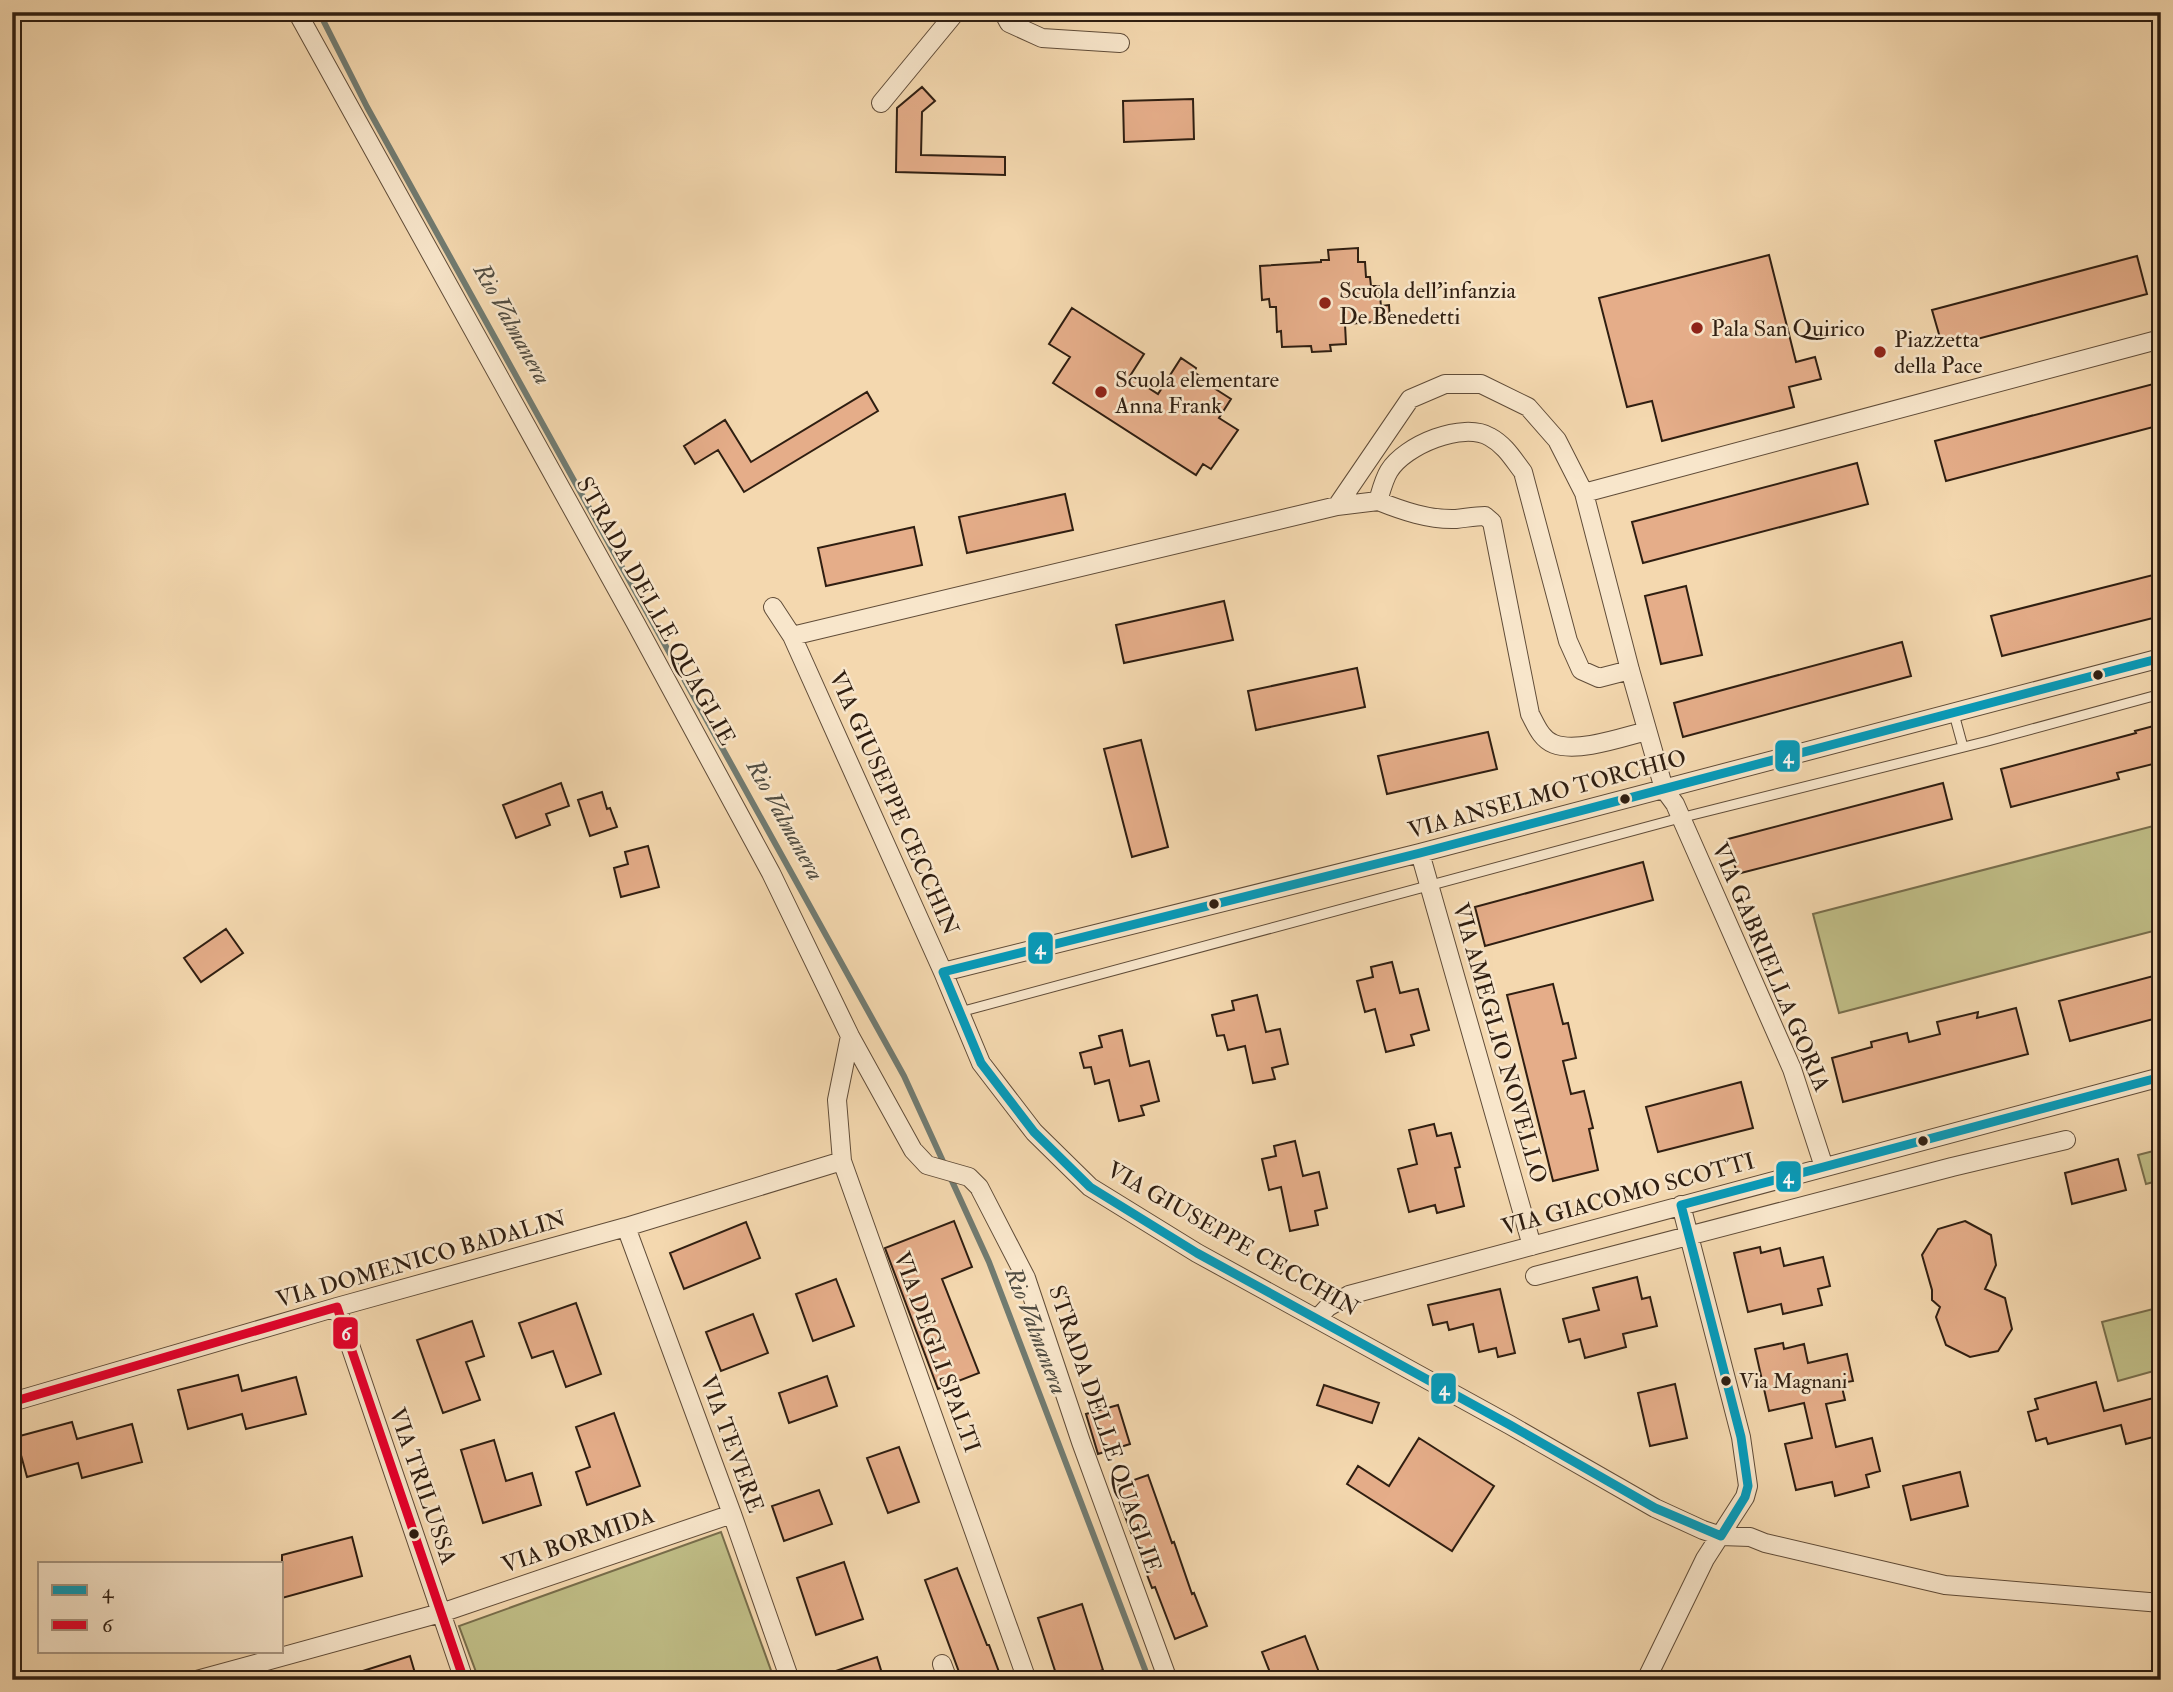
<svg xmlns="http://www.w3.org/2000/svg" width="2173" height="1692" font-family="'IM FELL Double Pica',serif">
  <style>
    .green { fill: #c0be87; stroke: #786e4c; stroke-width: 2 }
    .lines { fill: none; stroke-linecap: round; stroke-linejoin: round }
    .stream { stroke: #717b71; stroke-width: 6 }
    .building { fill: #e5ad89; stroke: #2f1e11; stroke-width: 2 }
    .service-casing { stroke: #604c38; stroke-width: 11 }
    .minor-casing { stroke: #604c38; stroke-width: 20 }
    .service { stroke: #f8e6cb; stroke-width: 9 }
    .minor { stroke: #f8e6cb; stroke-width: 18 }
    .bus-1-casing { stroke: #f8e6cb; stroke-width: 14 }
    .bus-2-casing { stroke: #f8e6cb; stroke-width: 14 }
    .bus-1 { stroke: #059bbb; stroke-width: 9 }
    .bus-2 { stroke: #e4002b; stroke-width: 9 }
    .poi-dot { fill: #8f2418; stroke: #f8e6cb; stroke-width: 2.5 }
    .bus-dot { fill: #2f1e11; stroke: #f8e6cb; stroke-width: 2.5 }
    .labels { text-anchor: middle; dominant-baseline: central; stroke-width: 5; stroke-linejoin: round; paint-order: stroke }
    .bus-label { font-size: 21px; fill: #2f1e11; stroke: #f8e6cb; text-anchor: start }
    .poi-label { font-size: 23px; fill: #2f1e11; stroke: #f8e6cb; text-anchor: start }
    .street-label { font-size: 23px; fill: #2f1e11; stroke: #f8e6cb }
    .water-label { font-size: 24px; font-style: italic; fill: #504c41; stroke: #f8e6cb }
    .line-badge { stroke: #f8e6cb; stroke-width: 2.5 }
    .badge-label { font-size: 19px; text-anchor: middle; font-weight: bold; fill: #fff }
  </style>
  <rect width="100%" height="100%" fill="#f4d8af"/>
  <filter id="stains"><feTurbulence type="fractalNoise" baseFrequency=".00286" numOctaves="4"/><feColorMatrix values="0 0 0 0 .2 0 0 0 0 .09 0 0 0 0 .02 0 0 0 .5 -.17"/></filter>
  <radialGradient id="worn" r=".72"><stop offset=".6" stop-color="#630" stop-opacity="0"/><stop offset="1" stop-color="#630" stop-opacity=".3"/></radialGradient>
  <path class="green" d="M2161 824V929L1839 1013 1813 914Z
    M2161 1149V1180L2146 1184 2138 1155Z
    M2161 1307V1369L2118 1381 2102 1322Z
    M721 1532 773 1676 763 1680H479L459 1626Z"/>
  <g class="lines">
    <path class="stream" d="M319 12 367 107 904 1076 989 1262 1149 1680"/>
  </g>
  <path class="building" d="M922 87 935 101 922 112 921 155 1005 157V175L896 172 897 108Z
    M1193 99 1194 139 1124 142 1123 101Z
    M1358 248V262H1365L1366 277H1370L1371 286H1379L1381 306 1389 305 1390 321 1345 324 1346 344 1330 345 1331 351 1312 352 1311 346 1282 347 1281 331 1277 332 1276 307H1270L1269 299 1262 300 1260 266 1321 262V260H1329L1328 250Z
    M1769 255 1796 362 1815 357 1821 379 1789 387 1794 407 1662 441 1652 401 1627 407 1599 298Z
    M2137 256 2147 294 1943 348 1932 310Z
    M1072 308 1144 354 1130 376 1158 394 1181 358 1196 368 1194 372 1207 381 1206 383 1231 399 1219 418 1238 430 1211 469 1203 464 1196 475 1053 383 1070 357 1049 344Z
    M2161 382V425L1946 481 1935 441Z
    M867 392 878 411 744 492 718 450 695 464 684 446 725 420 751 462Z
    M1857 463 1868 504 1643 563 1632 522Z
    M1065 494 1073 530 967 553 959 517Z
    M914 527 922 565 826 586 818 548Z
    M2161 573V616L2002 656 1991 616Z
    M1686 586 1702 655 1661 664 1645 596Z
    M1224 601 1233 640 1124 663 1116 625Z
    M1902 642 1911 676 1683 737 1674 703Z
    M1357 668 1365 707 1256 730 1248 691Z
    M2161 724V762L2117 773 2119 779 2011 807 2001 769 2136 733 2135 731Z
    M1488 732 1497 769 1387 794 1378 756Z
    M1141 740 1168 847 1132 857 1104 749Z
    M561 783 569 806 546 814 550 825 516 838 503 805Z
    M1943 783 1952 819 1737 874 1728 839Z
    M602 792 607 809 610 808 617 827 590 836 578 800Z
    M648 846 659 887 621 897 614 868 628 864 625 852Z
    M1643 862 1653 900 1485 946 1475 907Z
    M226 929 243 953 201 982 184 958Z
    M1392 962 1400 993 1418 989 1429 1030 1411 1035 1414 1045 1386 1052 1375 1009 1365 1012 1357 981 1373 977 1371 967Z
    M2161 974V1017L2070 1041 2059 1001Z
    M1553 984 1563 1024 1568 1023 1576 1058 1563 1061 1571 1094 1584 1091 1593 1128 1589 1129 1598 1170 1553 1181 1507 995Z
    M1257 995 1266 1032 1280 1029 1288 1064 1272 1068 1275 1079 1253 1083 1245 1046 1228 1050 1224 1035 1217 1036 1212 1015 1234 1010 1232 1001Z
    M2016 1008 2028 1054 1843 1102 1832 1058 1872 1047 1871 1042 1907 1033 1909 1042 1940 1034 1937 1022 1978 1012 1977 1018Z
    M1122 1030 1130 1066 1149 1061 1159 1101 1141 1106 1144 1115 1119 1121 1109 1080 1095 1084 1091 1067 1084 1068 1080 1053 1102 1047 1099 1036Z
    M1741 1082 1753 1128 1658 1152 1646 1107Z
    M1434 1124 1437 1136 1451 1133 1460 1167 1455 1168 1464 1206 1437 1213 1435 1205 1409 1212 1398 1169 1417 1164 1409 1130Z
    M1295 1141 1303 1176 1319 1172 1327 1208 1315 1211 1318 1225 1290 1231 1281 1187 1269 1190 1262 1159 1276 1156 1274 1146Z
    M2118 1159 2126 1190 2072 1204 2065 1173Z
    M954 1221 972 1267 942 1279 979 1373 938 1389 885 1248Z
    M1965 1221 1991 1235 1996 1265 1985 1289 2005 1298 2012 1329 1998 1351 1970 1357 1946 1345 1936 1317 1940 1307 1932 1300V1290L1922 1255 1938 1229Z
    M746 1222 760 1258 684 1289 670 1253Z
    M1760 1247 1761 1253 1780 1248 1784 1266 1823 1257 1830 1286 1818 1289 1822 1305 1783 1314 1781 1304 1748 1312 1734 1253Z
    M1637 1277 1642 1299 1650 1297 1657 1326 1623 1334 1626 1347 1585 1358 1580 1339 1569 1342 1563 1319 1599 1310 1593 1288Z
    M836 1279 854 1326 813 1341 796 1294Z
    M1500 1289 1515 1353 1498 1357 1496 1348 1479 1352 1473 1324 1449 1330 1447 1322 1433 1325 1428 1305Z
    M576 1303 601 1374 566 1387 553 1351 532 1358 519 1323Z
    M753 1314 768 1353 721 1371 706 1332Z
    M472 1321 484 1356 466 1362 480 1400 443 1413 417 1340Z
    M1783 1343 1784 1349 1804 1344 1808 1363 1847 1354 1853 1381 1841 1383 1845 1400 1826 1404 1836 1447 1872 1438 1880 1471 1866 1475 1869 1487 1835 1496 1832 1482 1796 1490 1785 1444 1812 1438 1804 1403 1769 1411 1755 1349Z
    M238 1375 242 1391 296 1377 306 1414 246 1429 242 1414 188 1429 178 1390Z
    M827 1376 837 1406 789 1423 779 1393Z
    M2096 1382 2104 1411 2161 1396V1435L2126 1444 2121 1425 2048 1444 2046 1438 2036 1441 2028 1412 2038 1409 2035 1399Z
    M1675 1384 1687 1438 1650 1446 1638 1393Z
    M1324 1385 1379 1403 1372 1423 1317 1405Z
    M1118 1405 1130 1444 1098 1454 1086 1414Z
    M614 1413 640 1486 587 1505 576 1472 590 1467 576 1427Z
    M72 1422 77 1439 132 1424 142 1462 82 1478 78 1463 27 1477 16 1437Z
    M1419 1438 1494 1486 1452 1551 1347 1484 1358 1466 1389 1486Z
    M494 1440 506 1481 532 1473 541 1505 483 1523 461 1450Z
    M899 1447 919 1502 888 1513 867 1458Z
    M1960 1472 1968 1506 1911 1520 1903 1486Z
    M1148 1475 1172 1543 1174 1542 1192 1594 1194 1593 1207 1626 1175 1639 1155 1587 1152 1588 1114 1487Z
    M819 1490 832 1524 784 1541 772 1506Z
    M352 1537 362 1576 282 1598V1555Z
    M844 1562 863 1619 816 1635 797 1578Z
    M957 1568 987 1645H989L1002 1680H962L925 1580Z
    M1082 1604 1103 1670 1074 1680H1058L1038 1618Z
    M1305 1636 1322 1680H1273L1262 1652Z
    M410 1656 417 1680H348L347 1676Z
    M877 1657 884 1680H818V1677Z"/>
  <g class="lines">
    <defs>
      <path id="service" d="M1954 714 1963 747
        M960 1012 1680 818 1988 741 2161 694"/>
      <path id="minor" d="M297 12 635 622 771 873 850 1036 913 1150 927 1165 969 1177 979 1187 1026 1278 1081 1442 1168 1680
        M1003 12 1009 23 1042 38 1120 43
        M881 103 956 12
        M1584 493 2161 339
        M1337 506 1410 399 1445 384H1481L1528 407 1557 440 1584 493 1630 670 1664 789 1675 804 1792 1069 1824 1167
        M773 607 792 636 943 972 981 1063 1034 1132 1090 1187 1197 1253 1510 1425 1655 1508 1703 1530 1721 1536 1750 1537 1765 1543 1945 1585 2161 1603
        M792 636 1337 506 1378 501
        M1630 670 1599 678 1581 670 1568 641 1523 472C1513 459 1505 445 1490 437 1463 421 1405 445 1389 471 1384 479 1381 491 1378 501 1403 511 1429 520 1456 519 1466 518 1475 516 1485 516L1492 522 1530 714C1536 725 1541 739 1554 744 1578 753 1623 737 1647 731
        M1420 853 1532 1246
        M943 972 1420 853 2161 658
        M850 1036 837 1100 842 1161 1027 1680
        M626 1227 732 1514 790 1680
        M1535 1276 1952 1167 2066 1140
        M337 1307 464 1680
        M1318 1318 1328 1307 1349 1295 2161 1077
        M12 1402 337 1307 626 1227 842 1161
        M942 1664 948 1680
        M197 1680 444 1612 732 1514
        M1646 1680 1705 1559 1745 1497 1748 1486 1741 1437 1681 1205"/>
    </defs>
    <use href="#service" class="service-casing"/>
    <use href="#minor" class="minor-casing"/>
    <use href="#service" class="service"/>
    <use href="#minor" class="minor"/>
    <defs>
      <path id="bus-1" d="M2161 658 1420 853 943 972 981 1063 1034 1132 1090 1187 1197 1253 1510 1425 1655 1508 1721 1536 1745 1497 1748 1486 1741 1437 1681 1205 2161 1077"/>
      <path id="bus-2" d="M12 1402 337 1307 464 1680"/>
    </defs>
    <use href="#bus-1" class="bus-1-casing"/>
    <use href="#bus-2" class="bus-2-casing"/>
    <use href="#bus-1" class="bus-1"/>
    <use href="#bus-2" class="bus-2"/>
  </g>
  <g class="poi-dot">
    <circle cx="1325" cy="303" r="7"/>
    <circle cx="1697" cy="328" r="7"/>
    <circle cx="1880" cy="352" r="7"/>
    <circle cx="1101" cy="392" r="7"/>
  </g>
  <g class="bus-dot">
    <circle cx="2098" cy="675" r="6"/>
    <circle cx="1625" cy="799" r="6"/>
    <circle cx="1214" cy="904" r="6"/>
    <circle cx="1923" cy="1141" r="6"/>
    <circle cx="1726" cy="1381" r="6"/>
    <circle cx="414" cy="1534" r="6"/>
  </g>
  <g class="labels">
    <g class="bus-label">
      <text x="1739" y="1381">Via Magnani</text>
    </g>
    <g class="poi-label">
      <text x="1339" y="290">Scuola dell'infanzia<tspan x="1339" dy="26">De Benedetti</tspan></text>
      <text x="1711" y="328">Pala San Quirico</text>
      <text x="1894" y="339">Piazzetta<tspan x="1894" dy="26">della Pace</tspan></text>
      <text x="1115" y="379">Scuola elementare<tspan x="1115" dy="26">Anna Frank</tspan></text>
    </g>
    <g class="street-label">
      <text transform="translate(656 611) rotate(61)">STRADA DELLE QUAGLIE</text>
      <text transform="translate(1547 794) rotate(-15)">VIA ANSELMO TORCHIO</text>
      <text transform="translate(894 803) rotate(66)">VIA GIUSEPPE CECCHIN</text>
      <text transform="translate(1771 967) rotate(67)">VIA GABRIELLA GORIA</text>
      <text transform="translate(1500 1043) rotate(74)">VIA AMEGLIO NOVELLO</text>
      <text transform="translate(1628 1194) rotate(-15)">VIA GIACOMO SCOTTI</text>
      <text transform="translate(1233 1239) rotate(30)">VIA GIUSEPPE CECCHIN</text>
      <text transform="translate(421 1259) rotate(-16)">VIA DOMENICO BADALIN</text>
      <text transform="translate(937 1352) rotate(70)">VIA DEGLI SPALTI</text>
      <text transform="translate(1105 1429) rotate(71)">STRADA DELLE QUAGLIE</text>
      <text transform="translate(732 1444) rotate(70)">VIA TEVERE</text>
      <text transform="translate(423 1486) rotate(71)">VIA TRILUSSA</text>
      <text transform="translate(578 1540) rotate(-19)">VIA BORMIDA</text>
    </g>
    <g class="water-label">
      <text transform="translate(512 324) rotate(61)">Rio Valmanera</text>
      <text transform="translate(785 820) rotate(61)">Rio Valmanera</text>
      <text transform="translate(1036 1331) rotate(69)">Rio Valmanera</text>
    </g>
  </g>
  <g class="line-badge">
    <rect x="1774" y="739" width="27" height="34" rx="7" fill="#059bbb"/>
    <rect x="1027" y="931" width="27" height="34" rx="7" fill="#059bbb"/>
    <rect x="1775" y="1160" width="27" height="33" rx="7" fill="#059bbb"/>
    <rect x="332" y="1316" width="27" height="34" rx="7" fill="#e4002b"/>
    <rect x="1430" y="1372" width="27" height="33" rx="7" fill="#059bbb"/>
  </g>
  <g class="badge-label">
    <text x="1788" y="763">4</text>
    <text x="1040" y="954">4</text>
    <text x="1788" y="1183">4</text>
    <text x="346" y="1340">6</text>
    <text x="1444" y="1395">4</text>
  </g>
  <rect width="2173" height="1692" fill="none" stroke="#f4d8af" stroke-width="42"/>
  <rect x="14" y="14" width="2145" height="1664" fill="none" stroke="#2f1e11" stroke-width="3.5"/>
  <rect x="21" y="21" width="2131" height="1650" fill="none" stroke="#2f1e11" stroke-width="2"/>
  <rect x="38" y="1562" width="245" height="91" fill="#f8e6cb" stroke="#a89681" stroke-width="2"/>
  <rect x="52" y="1585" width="35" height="10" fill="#059bbb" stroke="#a89681" stroke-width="2"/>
  <text x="102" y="1598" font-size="21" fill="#2f1e11">4</text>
  <rect x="52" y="1620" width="35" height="10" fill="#e4002b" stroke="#a89681" stroke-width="2"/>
  <text x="102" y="1632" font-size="21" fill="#2f1e11">6</text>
  <rect width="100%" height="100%" filter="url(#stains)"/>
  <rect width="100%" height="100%" fill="url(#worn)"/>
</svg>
